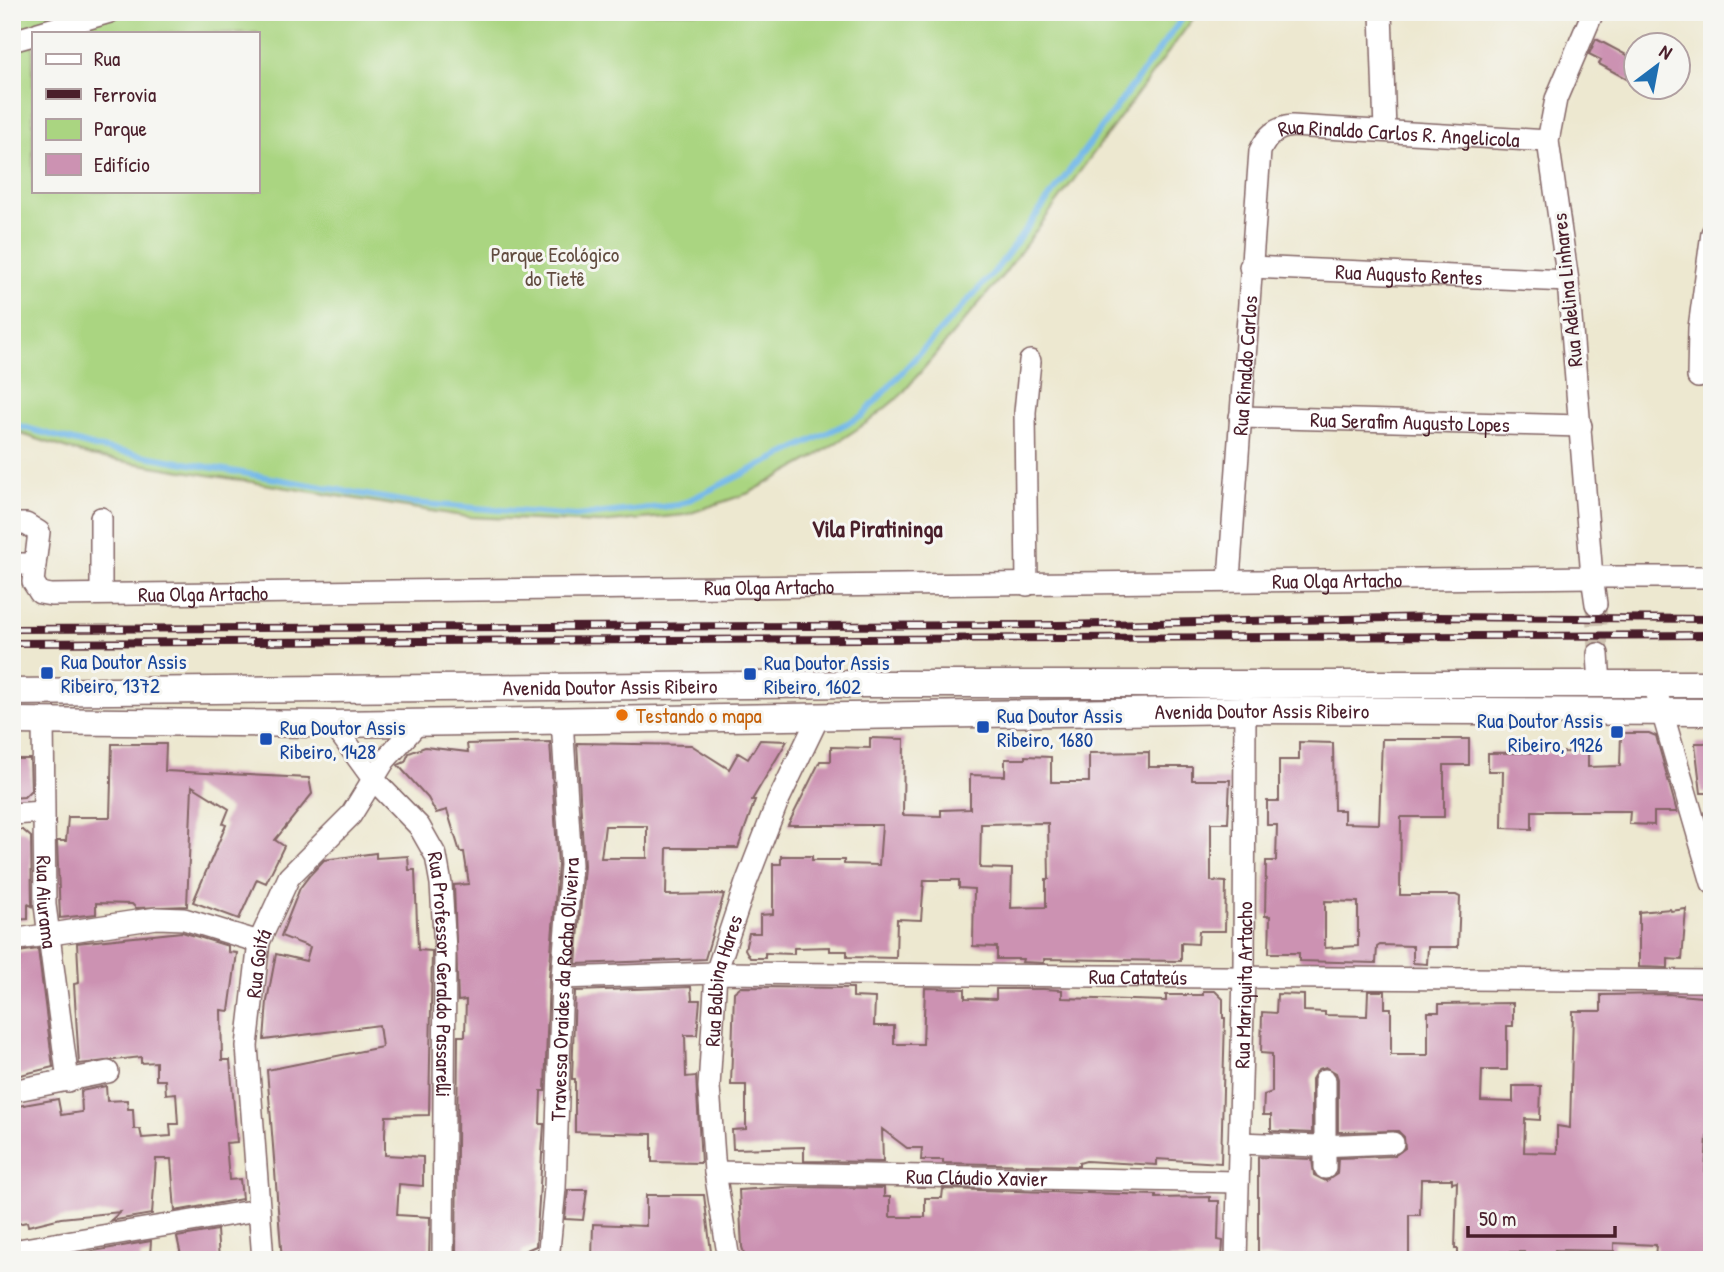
<svg xmlns="http://www.w3.org/2000/svg" width="1724" height="1272" font-family="'Patrick Hand',sans-serif">
  <style>
    .green { fill: #aad581; stroke: #7a7a56; stroke-width: 2; fill-rule: evenodd }
    .lines { fill: none; stroke-linecap: round; stroke-linejoin: round }
    .stream { stroke: #72b8e9; stroke-width: 6 }
    .building { fill: #cc92b2; fill-rule: evenodd }
    .minor-tunnel { stroke: #ccc0af; stroke-width: 21; stroke-dasharray: 21 10; stroke-linecap: butt }
    .minor-casing { stroke: #836565; stroke-width: 24 }
    .major-casing { stroke: #836565; stroke-width: 29 }
    .minor { stroke: #fff; stroke-width: 21 }
    .major { stroke: #fff; stroke-width: 26 }
    .rail-casing { stroke: #4a1f2b; stroke-width: 8 }
    .rail { stroke: #f6f6f2; stroke-width: 5; stroke-dasharray: 16; stroke-linecap: butt }
    .transit-dot { fill: #1a4fb4; stroke: #f6f6f2; stroke-width: 2.5 }
    .food-dot { fill: #e8710a; stroke: #f6f6f2; stroke-width: 2.5 }
    .labels { text-anchor: middle; dominant-baseline: central; stroke-width: 6; stroke-linejoin: round; paint-order: stroke }
    .street-label { font-size: 21px; fill: #4a1f2b; stroke: #f6f6f2 }
    .park-label { font-size: 21px; fill: #624c40; stroke: #f6f6f2 }
    .transit-label { font-size: 21px; fill: #164399; stroke: #f6f6f2; text-anchor: start }
    .food-label { font-size: 21px; fill: #c56008; stroke: #f6f6f2; text-anchor: start }
    .neighbourhood-label { font-size: 23px; font-weight: bold; fill: #4a1f2b; stroke: #f6f6f2 }
  </style>
  <rect width="100%" height="100%" fill="#f6f6f2"/>
  <filter id="ink" filterUnits="userSpaceOnUse"><feTurbulence type="fractalNoise" baseFrequency=".0143" numOctaves="2"/><feDisplacementMap in="SourceGraphic" scale="14" xChannelSelector="R" yChannelSelector="G"/><feConvolveMatrix kernelMatrix="1 2 1 2 8 2 1 2 1" color-interpolation-filters="sRGB"/></filter>
  <filter id="wash" filterUnits="userSpaceOnUse"><feTurbulence type="fractalNoise" baseFrequency=".00686" numOctaves="4" result="noise"/><feDisplacementMap in="SourceGraphic" scale="28" xChannelSelector="R" yChannelSelector="G"/><feGaussianBlur stdDeviation="1.57" result="paint"/><feColorMatrix in="noise" values="0 0 0 0 0 0 0 0 0 0 0 0 0 0 0 0 0 1.4 0 .05"/><feComposite in="paint" operator="in"/></filter>
  <g filter="url(#wash)">
    <rect width="100%" height="100%" fill="#ede8d0"/>
    <path class="green" d="M12 12H1198L1004 274 901 395 868 422 813 458 749 493 685 515 600 523 468 517 90 456 12 431ZM33 33H257V191H33Z"/>
    <g class="lines">
      <path class="stream" d="M12 424 95 447 413 503 576 516 679 505 862 416 995 271 1187 12"/>
    </g>
    <g id="blocks">
      <path class="building" d="M1596 39 1636 60V84L1599 64 1601 60 1589 54Z
        M1621 733H1649L1656 736 1677 812H1654V825L1629 824 1630 811H1532V829L1502 828 1503 771H1488V753L1588 752V767L1620 766Z
        M870 738 904 739 903 815 941 816V810L970 809V775L1005 776V759H1025V756L1051 757V782H1089V753L1149 752V767H1192V780H1230L1228 823H1211V881L1226 882 1225 931H1199L1198 944 1181 943V961L1044 959V963L1022 962 1023 959H997V947L973 946 974 889 959 888V880H924L921 920 897 919 896 958 847 957V951H830V947L794 948V954L765 953V958H750L745 949 749 933H760V915L773 914V864H781V856H812V860H844V864L879 865 882 825H788L820 761H831V747L870 748ZM1048 823 1049 879H1046V907L1011 908 1012 869 980 868 981 824Z
        M1382 739H1469V765H1444V817H1401L1400 895H1456L1460 897 1458 947H1428L1427 964 1413 963V946L1380 945 1377 947 1376 963 1299 961V953H1269L1270 916H1265L1266 861H1276L1277 825H1267V801H1279V760H1299V742L1333 743 1334 810H1344V823L1379 824ZM1325 901 1358 902V946L1325 948Z
        M760 740 787 741 752 800H755L738 848H667L666 895 724 894 705 959 576 964 584 866 577 743 691 745 729 769 738 753 748 759ZM605 826H647V858H601Z
        M550 742 558 865 549 977 545 1091H541L540 1124H544L536 1246 522 1252V1260L456 1256 458 1036H465L466 1000 458 1001 454 885 469 884 464 852H460L447 810 436 813 428 798 398 765 405 762 409 753 425 747 468 752 467 744Z
        M1695 743H1712V793H1701Z
        M112 744H166L165 771 309 778 312 794 275 840 284 846 266 883 257 879 239 919 193 902 226 825 223 824 229 809 192 786 187 906 136 908 132 904 96 903V914L60 918 57 841H66L68 817H110Z
        M12 759H30L31 790 24 797 12 798Z
        M12 830H23L31 837 32 906 28 904V919L12 920Z
        M376 853V858L408 856 409 870H415L418 950 432 951 429 1115 386 1116 385 1134V1155L423 1157V1186L399 1184 397 1215 430 1217 429 1260H282L267 1070 382 1047 379 1025 264 1040 267 1001 276 954 306 961 310 947 281 936 300 888 310 875 324 860Z
        M1670 909 1671 911 1686 909 1682 960 1668 959V968L1639 967V912Z
        M182 932 228 946V952L237 953 229 1011 221 1010 222 1060H230L237 1142 226 1143 229 1180 240 1179 242 1199 175 1211 171 1159H156L152 1214 110 1221 120 1212 61 1218 28 1226 27 1222 12 1225V1107L58 1099 61 1115 82 1112 81 1091 106 1086 107 1101 127 1100 128 1109H133L134 1129H140L142 1138 171 1136 170 1124H178L176 1093 166 1094 165 1080H156V1062L141 1063V1057L79 1064 74 984 79 983 77 943Z
        M38 949 53 1067 12 1077V953Z
        M691 987 692 1000H700L697 1035H685L686 1077 696 1076 701 1163 652 1162V1134L575 1132V1079H572L575 991Z
        M740 987 853 988V997L875 998 874 1026H894V1044H923L925 988 965 989V998L996 999V989H1043L1062 990V998L1166 1001V995H1203V991H1215L1223 999V1018H1225L1221 1163 1157 1159V1165L1086 1161 1079 1163V1166L943 1163V1160H921L922 1148H907L882 1129 883 1162 804 1161V1147L733 1149 732 1130 746 1129V1085H731L734 992Z
        M1368 991H1385V1008H1391V1055H1428V1012H1439V1004L1513 1003V1026H1507V1070H1482L1481 1101 1513 1102V1086H1541L1540 1120 1525 1119 1524 1152 1557 1153V1126L1570 1128 1573 1011H1601V995L1668 994 1712 998V1138L1707 1137 1705 1175H1712V1253L1704 1252V1260H1655L1656 1245 1614 1243V1251L1555 1250 1554 1260H1524V1252H1479V1257L1458 1256V1249H1455L1457 1182 1452 1183V1179H1421L1420 1215H1409V1260L1258 1257V1157L1312 1159 1314 1175 1326 1181 1337 1174 1338 1158 1394 1156 1405 1148 1404 1137 1398 1131 1338 1132V1079L1336 1073 1326 1067 1318 1069 1312 1079V1133L1271 1131V1115H1263L1264 1095 1272 1092V1054L1261 1053 1262 1012 1276 1013 1277 994 1304 995V1011L1325 1012V1015L1367 1016Z
        M790 1187 884 1188V1197H890V1217H925V1198H942L943 1189 1156 1195V1198L1210 1197V1201H1219L1218 1240 1223 1241 1222 1259 746 1260 742 1247 739 1190Z
        M568 1190H587L583 1220 565 1219Z
        M646 1195H704L712 1260H592L593 1224 646 1226Z
        M217 1230 219 1260H182L177 1237Z
        M151 1241 150 1255 140 1256 141 1260H90L88 1252Z"/>
    </g>
  </g>
  <g filter="url(#ink)">
    <use href="#blocks" fill-opacity="0" stroke="#836565" stroke-width="2"/>
    <g class="lines">
      <path class="minor-tunnel" d="M1596 604 1598 654"/>
      <defs>
        <g id="minor">
          <path d="M1381 12 1385 131"/>
          <path d="M38 33 110 12"/>
          <path d="M12 41 33 35"/>
          <path id="s1" d="M1250 267 1568 281"/>
          <path d="M1698 377 1699 328 1712 233"/>
          <path id="s2" d="M1240 417 1581 426"/>
          <path d="M101 518V592"/>
          <path id="s3" d="M12 524H26L39 532 33 582 40 593 51 595 1592 577 1568 281 1548 141 1556 99 1593 12"/>
          <path d="M12 564H35"/>
          <path id="s4" d="M1229 579 1260 151C1267 136 1275 128 1292 126L1548 141"/>
          <path d="M1027 585 1025 412 1030 361"/>
          <path d="M1596 604 1592 577H1712"/>
          <path d="M1598 654 1600 685"/>
          <path d="M1654 684 1712 883"/>
          <path id="s5" d="M43 720 45 905 68 1081"/>
          <path id="s6" d="M333 724 373 779 419 826 436 856 441 884 445 950 443 1260"/>
          <path d="M12 814 43 812"/>
          <path d="M12 940 157 918 184 919 259 942"/>
          <path id="s7" d="M562 978 716 973 1712 981"/>
          <path d="M1325 1080V1168"/>
          <path d="M12 1091 108 1072"/>
          <path d="M1239 1143 1318 1146 1393 1143"/>
          <path id="s8" d="M715 1172 1238 1182"/>
          <path d="M12 1251 258 1210"/>
          <path id="s9" d="M263 1260 247 1046 259 942 289 877 351 815 385 760 419 722"/>
          <path id="s10" d="M548 1260 555 1188 562 978 571 865 562 719"/>
          <path id="s11" d="M729 1260 715 1172 709 1087 716 973 746 883 777 803 818 718"/>
          <path id="s12" d="M1236 1260 1244 975 1245 710"/>
        </g>
        <g id="major">
          <path id="s13" d="M12 692 858 684H1712"/>
          <path id="s14" d="M12 721 333 724 1245 710 1712 712"/>
        </g>
      </defs>
      <use href="#minor" class="minor-casing"/>
      <use href="#major" class="major-casing"/>
      <use href="#minor" class="minor"/>
      <use href="#major" class="major"/>
      <defs>
        <path id="rail" d="M12 629 1058 625 1437 617 1712 619
          M12 643 1712 635"/>
      </defs>
      <use href="#rail" class="rail-casing"/>
      <use href="#rail" class="rail"/>
    </g>
  </g>
  <g class="transit-dot">
    <rect x="40" y="666" width="14" height="14" rx="3.5"/>
    <rect x="743" y="667" width="14" height="14" rx="3.5"/>
    <rect x="976" y="720" width="14" height="14" rx="3.5"/>
    <rect x="1610" y="725" width="14" height="14" rx="3.5"/>
    <rect x="259" y="732" width="14" height="14" rx="3.5"/>
  </g>
  <circle class="food-dot" cx="622" cy="715" r="7"/>
  <g class="labels">
    <g class="street-label">
      <text stroke="none"><textPath href="#s4" startOffset="579">Rua Rinaldo Carlos R. Angelicola</textPath></text>
      <text stroke="none"><textPath href="#s1" startOffset="159">Rua Augusto Rentes</textPath></text>
      <text transform="translate(1567 290) rotate(-96)">Rua Adelina Linhares</text>
      <text stroke="none"><textPath href="#s4" startOffset="214">Rua Rinaldo Carlos</textPath></text>
      <text stroke="none"><textPath href="#s2" startOffset="170">Rua Serafim Augusto Lopes</textPath></text>
      <text stroke="none"><textPath href="#s3" startOffset="1390">Rua Olga Artacho</textPath></text>
      <text stroke="none"><textPath href="#s3" startOffset="822">Rua Olga Artacho</textPath></text>
      <text stroke="none"><textPath href="#s3" startOffset="256">Rua Olga Artacho</textPath></text>
      <text stroke="none"><textPath href="#s13" startOffset="598">Avenida Doutor Assis Ribeiro</textPath></text>
      <text stroke="none"><textPath href="#s14" startOffset="1250">Avenida Doutor Assis Ribeiro</textPath></text>
      <text stroke="none"><textPath href="#s5" startOffset="182">Rua Aiurama</textPath></text>
      <text stroke="none"><textPath href="#s9" startOffset="298">Rua Goitá</textPath></text>
      <text stroke="none"><textPath href="#s6" startOffset="287">Rua Professor Geraldo Passarelli</textPath></text>
      <text stroke="none"><textPath href="#s7" startOffset="576">Rua Catateús</textPath></text>
      <text stroke="none"><textPath href="#s11" startOffset="282">Rua Balbina Hares</textPath></text>
      <text stroke="none"><textPath href="#s12" startOffset="275">Rua Mariquita Artacho</textPath></text>
      <text stroke="none"><textPath href="#s10" startOffset="271">Travessa Oraides da Rocha Oliveira</textPath></text>
      <text stroke="none"><textPath href="#s8" startOffset="262">Rua Cláudio Xavier</textPath></text>
    </g>
    <g class="park-label">
      <text x="555" y="254">Parque Ecológico<tspan x="555" dy="24">do Tietê</tspan></text>
    </g>
    <g class="transit-label">
      <text x="61" y="661">Rua Doutor Assis<tspan x="61" dy="24">Ribeiro, 1372</tspan></text>
      <text x="764" y="662">Rua Doutor Assis<tspan x="764" dy="24">Ribeiro, 1602</tspan></text>
      <text x="997" y="715">Rua Doutor Assis<tspan x="997" dy="24">Ribeiro, 1680</tspan></text>
      <text x="1603" y="720" text-anchor="end">Rua Doutor Assis<tspan x="1603" dy="24">Ribeiro, 1926</tspan></text>
      <text x="280" y="727">Rua Doutor Assis<tspan x="280" dy="24">Ribeiro, 1428</tspan></text>
    </g>
    <g class="food-label">
      <text x="636" y="715">Testando o mapa</text>
    </g>
    <g class="neighbourhood-label">
      <text x="877" y="528">Vila Piratininga</text>
    </g>
  </g>
  <rect width="1724" height="1272" fill="none" stroke="#f6f6f2" stroke-width="42"/>
  <rect x="32" y="32" width="228" height="161" fill="#f6f6f2" stroke="#b1a0a2" stroke-width="2"/>
  <rect x="46" y="54" width="35" height="10" fill="#ffffff" stroke="#b1a0a2" stroke-width="2"/>
  <text x="94" y="66" font-size="21" fill="#4a1f2b">Rua</text>
  <rect x="46" y="89" width="35" height="10" fill="#4a1f2b" stroke="#b1a0a2" stroke-width="2"/>
  <text x="94" y="102" font-size="21" fill="#4a1f2b">Ferrovia</text>
  <rect x="46" y="119" width="35" height="21" fill="#aad581" stroke="#b1a0a2" stroke-width="2"/>
  <text x="94" y="136" font-size="21" fill="#4a1f2b">Parque</text>
  <rect x="46" y="154" width="35" height="21" fill="#cc92b2" stroke="#b1a0a2" stroke-width="2"/>
  <text x="94" y="172" font-size="21" fill="#4a1f2b">Edifício</text>
  <g transform="translate(1657 66) rotate(32)"><circle r="33" fill="#f6f6f2" stroke="#b1a0a2" stroke-width="2"/>
  <path d="M0-5L12 26L0 18L-12 26Z" fill="#1f6fb2"/>
  <text y="-10" font-size="19" font-weight="bold" text-anchor="middle" fill="#4a1f2b">N</text>
  </g>
  <path d="M1468 1226v10h147v-10" fill="none" stroke="#4a1f2b" stroke-width="3.5"/>
  <text x="1479" y="1226" font-size="21" fill="#4a1f2b" stroke="#f6f6f2" stroke-width="5" paint-order="stroke">50 m</text>
</svg>
